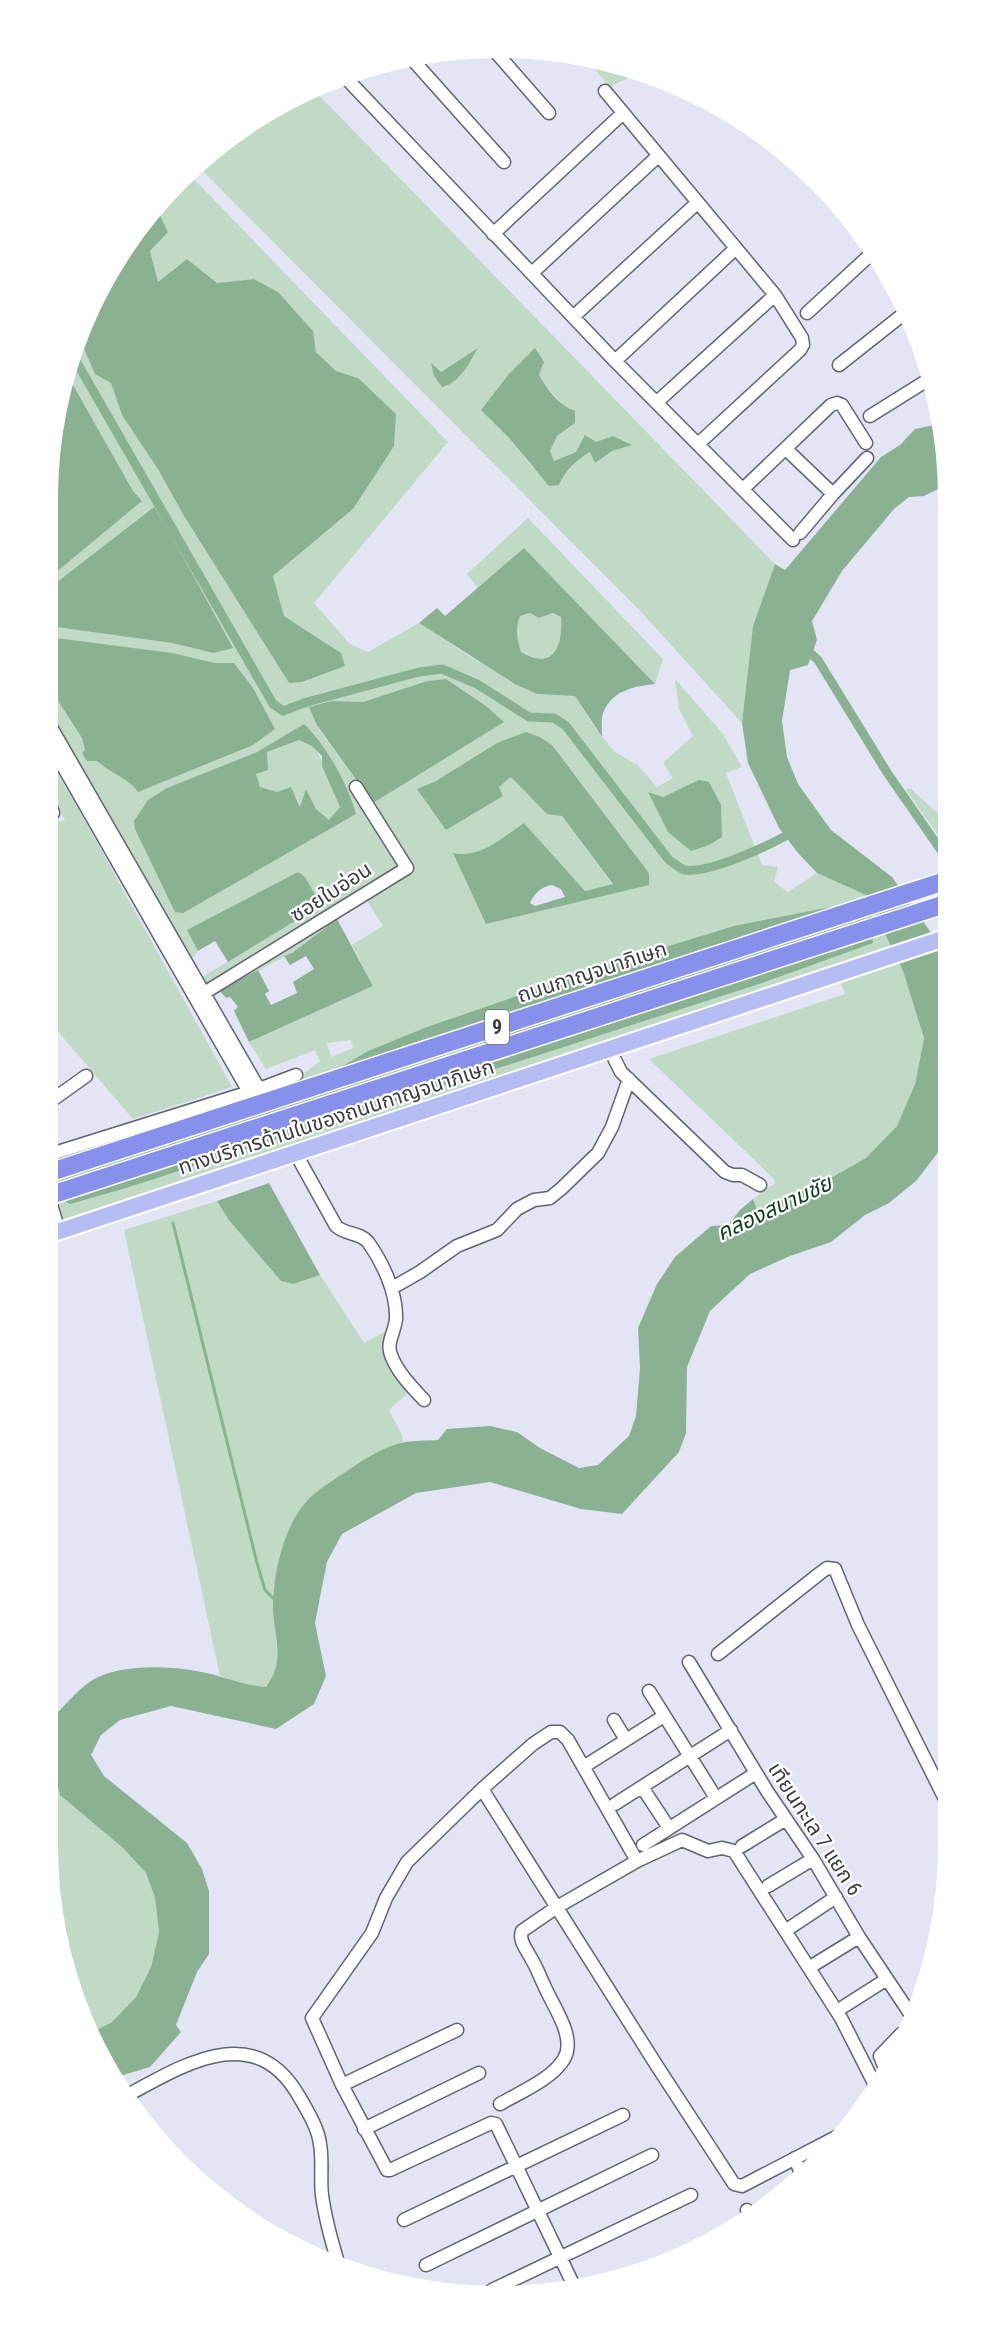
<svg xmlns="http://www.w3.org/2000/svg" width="996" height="2344" font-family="'Roboto Condensed','Noto Sans Thai',sans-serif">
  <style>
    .green { fill: #c1dac5; fill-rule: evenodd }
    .water { fill: #8ab292; fill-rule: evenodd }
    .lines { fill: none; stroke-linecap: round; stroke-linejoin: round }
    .stream { stroke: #8ab292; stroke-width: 3 }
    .canal { stroke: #8ab292; stroke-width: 9 }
    .minor-casing { stroke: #616471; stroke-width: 15 }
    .major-casing { stroke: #fff; stroke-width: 20 }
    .highway-casing { stroke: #fff; stroke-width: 21 }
    .minor { stroke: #fff; stroke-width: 12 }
    .major { stroke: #b7bdf4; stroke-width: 16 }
    .highway { stroke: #8791ec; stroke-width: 18 }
    .highway-bridge-casing { stroke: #fff; stroke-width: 21; stroke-linecap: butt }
    .highway-bridge { stroke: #8791ec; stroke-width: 18 }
    .labels { text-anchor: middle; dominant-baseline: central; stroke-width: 4.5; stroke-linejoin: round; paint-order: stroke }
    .shield { fill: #fff; stroke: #76767b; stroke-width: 1.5 }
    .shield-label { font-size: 20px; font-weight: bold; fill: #3b3c42 }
    .street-label { font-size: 21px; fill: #3b3c42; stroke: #fff }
    .water-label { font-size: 22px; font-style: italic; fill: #0d3d1d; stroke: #fff }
  </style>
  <rect width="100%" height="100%" fill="#e3e5f5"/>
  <path class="green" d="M586 59 641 71 610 87Z
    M313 89 775 564 753 626 742 723 642 613 198 166C228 137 273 104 313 89ZM477 349V350L442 387 432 364 441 372ZM544 362 539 375C550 393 565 405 575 423L557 436 550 451 554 461 613 436 631 445 612 451 595 463 591 452C577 460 565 470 559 485L532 467 510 439 481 410 494 394Z
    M189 174 448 442 314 603 350 644 368 652 419 623 469 656 537 694 575 696 597 731 615 752 638 765 657 787 673 778 663 763 693 736 679 709 675 679 723 734 742 767 726 773 762 865 778 867 774 882 788 892 817 873 866 895 903 971 924 1038 915 1084 897 1126 866 1158 820 1184 756 1211 753 1199 775 1183 773 1178 649 1059 845 994 840 981 64 1223C50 1207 48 1181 48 1161L171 1123 298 1078 320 1061 315 1050 266 1069 249 1042 373 986 352 945 383 926 366 899 292 953 209 996 201 978 320 905 187 930 198 951 190 961 48 722V626L172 643 213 653 232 648 154 507 48 589V579L142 501 133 491 68 376 72 354 79 337 95 373 111 383 122 415 159 471 184 516 289 683 341 653 284 616 273 576 353 509 358 378 336 371 316 352 313 331 278 292 254 279 217 283 187 259 158 282 150 251 168 232 156 207ZM446 679 415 776 373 803 316 725 309 708 331 701 363 702 427 681ZM304 724C326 743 349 786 356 814L175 912 167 788 257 752ZM540 737 552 745 649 873V884L486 924 454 853C480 859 503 837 524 823L585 891 613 885 561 815 547 813 511 776 499 787 503 796 417 789ZM679 790 721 805 722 837 649 792 662 797ZM351 1040 353 1048 331 1057 327 1043Z
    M528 518 663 659 655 684 524 548 478 588 467 574Z
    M530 613 539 618 553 613 561 617C563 647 555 670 521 652 517 639 515 629 520 616Z
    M299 740C304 742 309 743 313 746 320 752 335 795 340 807L329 820 316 809 306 790 301 807 291 787 277 792 260 787 255 774 267 770V752Z
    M48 757 74 801 232 1087 133 1119 48 1020V824L65 820 48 792Z
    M910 788 945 820V845L906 790Z
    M217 1201 228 1219 281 1281 293 1284 320 1275 364 1343 385 1332C381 1355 397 1374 408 1393L389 1410 402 1435 403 1443 388 1448 355 1465 313 1495 273 1607 278 1657 274 1676 266 1687 245 1685 220 1676 124 1230Z
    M48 1747 60 1795 123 1848 146 1873 155 1898 159 1932 151 1967 136 1997 112 2022 91 2033 72 1991 48 1846Z"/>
  <path class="water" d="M156 207 168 232 150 251 158 282 187 259 217 283 254 279 278 292 313 331 316 352 336 371 358 378 396 414 394 446 353 509 273 576 284 616 341 653 345 666 302 682 289 683 184 516 159 471 122 415 111 383 95 374 79 337 108 273Z
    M478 348C469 363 460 383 442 387L434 376 431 363 441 372Z
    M535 348 544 362 539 375C549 391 558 405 575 411V423L557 436 550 451 554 461 576 452 585 435 596 442 613 436 632 445 612 451 595 463 590 452C577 460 565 470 559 485L549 486 510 439 481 410 509 374Z
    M68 376 133 491 142 501 48 579V498Z
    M939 424 944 439V486L924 496 909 497 894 509 842 571 812 621 817 640 808 665 790 670 782 721 787 757 798 784 831 830 892 877 946 954V1142L916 1181 889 1203 865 1215 831 1242 790 1256 750 1274 710 1311 687 1367 686 1433 679 1452 622 1514 581 1509 490 1482 416 1493 342 1534 327 1562 315 1623 326 1676 314 1704 276 1729 171 1706 120 1720 101 1735 91 1755 104 1776 187 1843 202 1869 209 1891V1954L197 1972 176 2025 181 2032 150 2067 113 2078 91 2033 112 2022 136 1997 151 1967 159 1932 155 1898 146 1873 123 1848 60 1795 48 1747V1722C62 1709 76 1691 91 1681 123 1661 187 1666 221 1677 237 1681 249 1686 266 1687 286 1661 274 1638 273 1608 273 1571 285 1519 314 1494 323 1486 334 1480 344 1473 361 1461 381 1448 401 1443 413 1440 426 1441 438 1440L447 1429 490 1426 517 1432 540 1448 579 1468 598 1465 629 1436 636 1416 640 1368 638 1328 657 1284 675 1257 711 1226 728 1225 740 1210 753 1199 757 1210 820 1184 866 1158 897 1126 915 1084 924 1038 903 971 866 895 817 873 798 853 779 828 748 763 742 723 753 626 775 564 785 570 881 457 900 445 915 429Z
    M154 507 166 526 233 648 213 653 172 643 48 626V589Z
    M524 548 655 684C635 686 612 690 603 713 601 719 602 730 602 737L575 696 537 694 515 684 419 623 437 608 445 616ZM530 613 539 618 553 613 561 617C563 646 554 671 521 652 517 639 515 629 520 616Z
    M48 637 172 653 215 663H234L253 688 275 729 253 745 138 792C128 778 112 774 97 761H87L82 753 85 750 82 738 48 685Z
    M446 679 486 706 504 722 373 803 316 724 309 707 331 701 363 702 427 681Z
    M304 724C326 744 349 786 356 814L183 913 175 912 135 829 134 821 148 800 167 788 257 752ZM299 740 312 746 322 756V766L340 807 329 820 316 809 306 789 300 807 291 787 277 792 260 787 256 774 268 770 267 752Z
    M526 732 540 737 552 745 649 873V885L486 924 453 853C480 859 501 838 524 823L585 891 613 884 562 816 547 814 511 777 499 787 503 796 446 830 417 789 436 781 497 743ZM552 885 561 889 565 897 535 906 530 903C534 894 542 886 552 885Z
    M699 780 709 782 721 805 722 837 709 845 691 851 668 832 648 792 663 797Z
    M298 872 305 877 321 905 228 962 215 941 198 951 187 930Z
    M861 901 872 916 873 943 759 984 126 1188 70 1204 62 1200 53 1163 319 1080 368 1051 427 1027 610 964 734 926Z
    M337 919 373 986 249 1042 234 1011 238 1007 230 997 226 998 219 990 258 970 269 991 265 994 271 1005 297 993 293 982 314 969 306 956 290 965 284 956 292 953Z
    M269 1183 320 1275 293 1284 281 1281 228 1219 217 1201Z"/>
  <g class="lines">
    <path class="stream" d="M173 1223 257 1563 265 1590 276 1601"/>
    <path class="canal" d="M72 354 273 704 283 711 307 702 419 672 442 669 477 684 529 717 554 718 566 726 669 860C674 863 680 869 685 870 709 874 773 844 794 831
      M804 647 818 660 888 774 945 856"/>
    <defs>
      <path id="minor" d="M494 50 549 113
        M411 58 504 162
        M345 77 615 361 793 540
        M605 91 775 295 802 338 803 345 800 350 698 444
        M493 234 622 114
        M532 273 658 156
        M807 313 871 254
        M574 316 697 203
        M615 361 735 249
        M839 365 906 312
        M657 402 775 295
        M870 416 926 381
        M786 449 833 494
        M743 489 831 405 837 403 842 405 866 443
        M800 533 833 494 867 458
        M48 722 259 1089
        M48 740 249 1092
        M48 800 53 813 48 821
        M196 998 407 868 356 787
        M610 1050 621 1072 725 1172 733 1175H742L760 1185
        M48 1103 86 1076
        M296 1154 336 1226C345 1235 360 1232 368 1242 383 1263 397 1293 396 1319 395 1331 386 1343 391 1355 397 1372 412 1387 424 1400
        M48 1155 259 1089 296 1075
        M48 1195 59 1231
        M392 1288 420 1272 457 1246 497 1230 517 1209 534 1200 550 1198 562 1188 598 1153 612 1127 629 1079
        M718 1654 819 1574 827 1568 835 1569 858 1625 948 1805
        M689 1662 767 1791 813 1859 859 1937 911 2015
        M649 1691 716 1798
        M614 1720 626 1740
        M588 1764 664 1716
        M642 1787 669 1828
        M482 1789 657 2066 734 2184 742 2186 842 2134
        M615 1804 731 1730
        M643 1845 756 1773
        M742 1846 786 1819
        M768 1886 813 1859
        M791 1927 836 1897
        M815 1964 859 1937
        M843 2007 887 1979
        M884 2066 880 2056 901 2034
        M342 2085 457 2030
        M126 2096C185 2064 256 2019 300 2098 308 2112 318 2128 320 2144 323 2161 320 2178 322 2195 325 2218 332 2243 339 2266
        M500 2104C520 2092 551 2080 564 2059 577 2037 552 2005 544 1985 540 1977 537 1968 532 1960 528 1951 518 1941 522 1931L557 1907 637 1861 682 1840 708 1851 722 1848 734 1851 841 2018 874 2083
        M364 2129 479 2073
        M795 2158 802 2176
        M747 2210 750 2216
        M404 2220 623 2115
        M426 2265 652 2155
        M575 2288 496 2124 491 2123 390 2170H387L342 2085 312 2018 372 1933 386 1898 407 1862 482 1789 533 1744 551 1732H560L568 1740 637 1861
        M492 2290 691 2195"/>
      <path id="major" d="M48 1235 945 938"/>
      <path id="highway" d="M48 1173 945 881"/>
    </defs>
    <use href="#minor" class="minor-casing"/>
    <use href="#major" class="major-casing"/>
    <use href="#highway" class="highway-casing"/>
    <use href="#minor" class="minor"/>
    <use href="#major" class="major"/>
    <use href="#highway" class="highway"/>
    <defs>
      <path id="highway-bridge" d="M48 1196 945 904"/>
    </defs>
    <use href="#highway-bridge" class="highway-bridge-casing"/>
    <use href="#highway-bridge" class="highway-bridge"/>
  </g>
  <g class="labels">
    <rect class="shield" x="485" y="1010" width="24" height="34" rx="4.5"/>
    <g class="shield-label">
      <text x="497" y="1027">9</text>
    </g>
    <g class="street-label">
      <text transform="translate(331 892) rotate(-33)">ซอยใบอ่อน</text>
      <text transform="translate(592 972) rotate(-18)">ถนนกาญจนาภิเษก</text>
      <text transform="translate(336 1117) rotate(-18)">ทางบริการด้านในของถนนกาญจนาภิเษก</text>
      <text transform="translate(815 1829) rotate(57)">เทียนทะเล 7 แยก 6</text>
    </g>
    <g class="water-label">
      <text transform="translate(774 1208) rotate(-25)">คลองสนามชัย</text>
    </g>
  </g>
  <path d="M0 0H996V2344H0ZM498 58H498A440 440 0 0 1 938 498V1846A440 440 0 0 1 498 2286H498A440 440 0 0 1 58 1846V498A440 440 0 0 1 498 58Z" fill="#fff" fill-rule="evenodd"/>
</svg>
